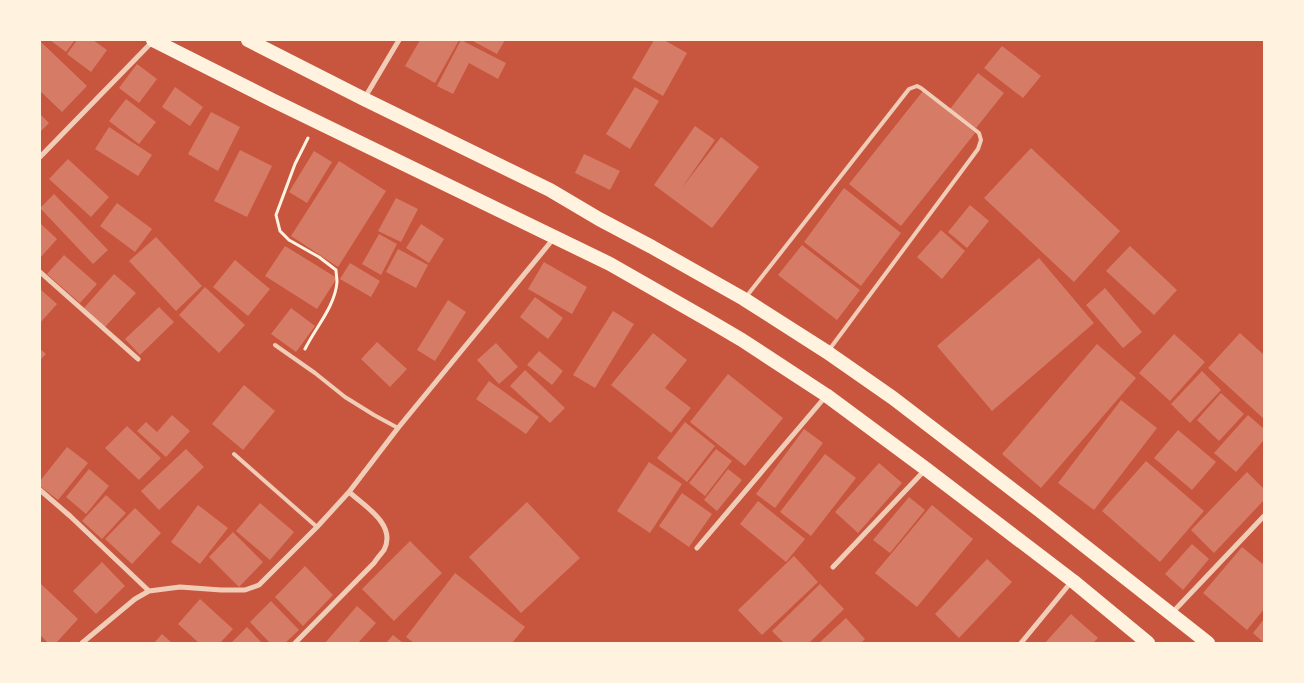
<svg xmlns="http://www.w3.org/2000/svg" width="1304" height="683" font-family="Karla,sans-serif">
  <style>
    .building { fill: #d67c66 }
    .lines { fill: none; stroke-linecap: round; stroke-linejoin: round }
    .path { stroke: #fff3e0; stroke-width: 3 }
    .service { stroke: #f1ccb7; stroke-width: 4 }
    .minor { stroke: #f1ccb7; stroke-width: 5 }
    .trunk { stroke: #fff3e0; stroke-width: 14 }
  </style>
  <rect width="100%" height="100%" fill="#c8553d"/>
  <path class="building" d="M50 40H75L66 52Z
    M77 40H93L107 50 91 72 67 54Z
    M420 40H459L435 83 405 66Z
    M461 40 506 63 498 79 469 63 453 94 437 86Z
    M471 40H505L497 54Z
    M654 40H664L687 53 663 96 632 78Z
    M40 41 87 86 62 112 40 91Z
    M1002 46 1041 76 1023 98 984 68Z
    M137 64 157 79 139 103 119 88Z
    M978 73 1004 93 976 128 950 109Z
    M175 87 203 107 190 126 162 107Z
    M635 87 659 101 630 149 606 134Z
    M923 91 975 133 901 226 849 184Z
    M126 99 156 122 139 144 109 121Z
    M211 112 240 127 218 171 188 154Z
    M40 114 49 123 40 132Z
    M695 126 715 140 681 189 721 137 759 167 712 228 654 185Z
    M109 127 152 155 138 176 95 149Z
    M1031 148 1120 231 1074 282 984 198Z
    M240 150 272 166 247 217 214 201Z
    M314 151 332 162 307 203 289 192Z
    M584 154 620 171 610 190 575 173Z
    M68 159 109 197 91 217 49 179Z
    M339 161 386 191 338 267 291 236Z
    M844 188 901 233 861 286 804 242Z
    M54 194 108 250 93 264 40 208Z
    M396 198 418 209 401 242 378 231Z
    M117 203 152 229 135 252 100 226Z
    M970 205 989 221 967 248 948 232Z
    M40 223 57 239 40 258Z
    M421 224 444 239 429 263 406 248Z
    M941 230 965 251 942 279 917 257Z
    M379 234 397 244 381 275 362 264Z
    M156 237 202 286 176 311 129 261Z
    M802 245 860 290 837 320 778 275Z
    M285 246 337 278 317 309 265 276Z
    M1130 246 1177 290 1154 315 1106 271Z
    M398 249 428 265 416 288 386 272Z
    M64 255 97 284 80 303 47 274Z
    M1039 258 1094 323 992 411 937 346Z
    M235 260 270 289 248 316 213 287Z
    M544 262 587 287 572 314 528 289Z
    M350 263 380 281 371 297 340 279Z
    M114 274 136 293 105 327 84 308Z
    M205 287 245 325 219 353 179 315Z
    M1105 288 1142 332 1123 348 1086 305Z
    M40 289 57 304 40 323Z
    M535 297 563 318 548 339 520 317Z
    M448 300 466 312 435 361 417 350Z
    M159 307 174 322 140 355 125 339Z
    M291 308 315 326 296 352 271 334Z
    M613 311 634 324 595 388 573 375Z
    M653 333 687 360 665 388 691 408 671 433 611 385Z
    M1240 333 1264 355V419L1208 368Z
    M1174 334 1205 362 1170 401 1139 373Z
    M377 342 407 369 390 387 361 359Z
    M496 343 518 367 499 384 477 360Z
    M1097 344 1136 378 1041 488 1002 454Z
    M40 349 46 354 40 360Z
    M539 351 563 371 552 385 527 365Z
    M525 370 565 408 550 423 510 386Z
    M1202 371 1221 390 1190 423 1171 404Z
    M728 374 783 418 745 466 690 422Z
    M489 381 539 417 526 434 476 399Z
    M244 385 275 411 243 450 212 424Z
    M1221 393 1244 414 1219 441 1197 420Z
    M1121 400 1157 428 1094 510 1058 483Z
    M172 415 190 431 166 457 137 431 146 422 157 432Z
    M1248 415 1264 429V440L1236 472 1214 453Z
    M685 422 715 446 687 482 657 458Z
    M127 426 161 458 139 480 105 448Z
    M804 429 823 443 775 508 756 494Z
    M1178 430 1216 462 1192 490 1154 458Z
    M67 447 88 463 58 500 40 486V481Z
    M186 449 204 467 159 510 141 491Z
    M716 449 732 461 705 496 689 483Z
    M825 454 856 478 811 536 780 512Z
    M1146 461 1204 511 1160 562 1102 511Z
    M649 462 682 484 650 533 617 511Z
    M879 463 902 483 858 533 835 512Z
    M89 469 109 486 86 514 66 497Z
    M728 469 742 480 717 511 704 500Z
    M1247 472 1264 489V500L1214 553 1191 530Z
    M682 493 712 514 689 547 659 526Z
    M106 495 126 513 102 539 82 521Z
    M909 497 925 510 890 553 873 540Z
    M758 501 805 539 786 562 740 524Z
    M527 502 580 558 521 613 469 557Z
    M260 503 294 532 270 560 236 531Z
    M198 505 228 528 200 564 171 542Z
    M932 505 973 539 917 607 875 573Z
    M135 508 161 533 132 564 105 539Z
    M233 532 263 562 239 587 209 557Z
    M410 541 442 573 394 621 362 589Z
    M1192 544 1209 559 1183 590 1165 574Z
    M1242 547 1264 565V609L1247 630 1203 593Z
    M794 556 818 582 762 635 738 610Z
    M987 559 1012 582 959 638 935 614Z
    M102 562 125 586 96 614 73 591Z
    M305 566 333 595 303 626 275 597Z
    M455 573 525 627 512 643H414L406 637Z
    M40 583 78 619 56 643H48L40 635Z
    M820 584 844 609 809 643H784L772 631Z
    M200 599 233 629 220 643H199L178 624Z
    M271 601 299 630 285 643H270L250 622Z
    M357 606 376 623 358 643H325Z
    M1071 614 1098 638 1093 643H1045Z
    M846 618 865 639 861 643H819Z
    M1264 619V643L1253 633Z
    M247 627 262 643H231Z
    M162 634 172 643H154Z
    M393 635 403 643H386Z"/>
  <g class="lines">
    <path class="path" d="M305 349C315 328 335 307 337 282 337 278 336 273 336 270L319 257 289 240 280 231 276 215 295 164 308 138"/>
    <path class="service" d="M746 297 909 89 917 86 921 88 979 133 981 140 978 149 829 350
      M275 345 315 373 345 397 374 415 398 428
      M234 454 317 527"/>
    <path class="minor" d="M364 99 399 40
      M40 157 153 41
      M40 272 138 359
      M40 490 70 516 149 591
      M697 548 826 396
      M833 567 924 471
      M1171 614 1264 516
      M82 643 135 599 149 591 180 587 221 590H245L259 585 317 527 349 492 398 428 554 238
      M295 643 374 563C377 558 381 554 384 550 397 525 365 506 349 492
      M1021 643 1072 581"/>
    <path class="trunk" d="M153 40 272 100 610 264 708 320 742 340 826 395 926 469 1073 581 1148 643
      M248 40 364 99 550 190 599 219 652 247 744 299 827 352 893 398 1039 510 1208 643"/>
  </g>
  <rect width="1304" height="683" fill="none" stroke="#fff3e0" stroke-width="82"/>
</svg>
